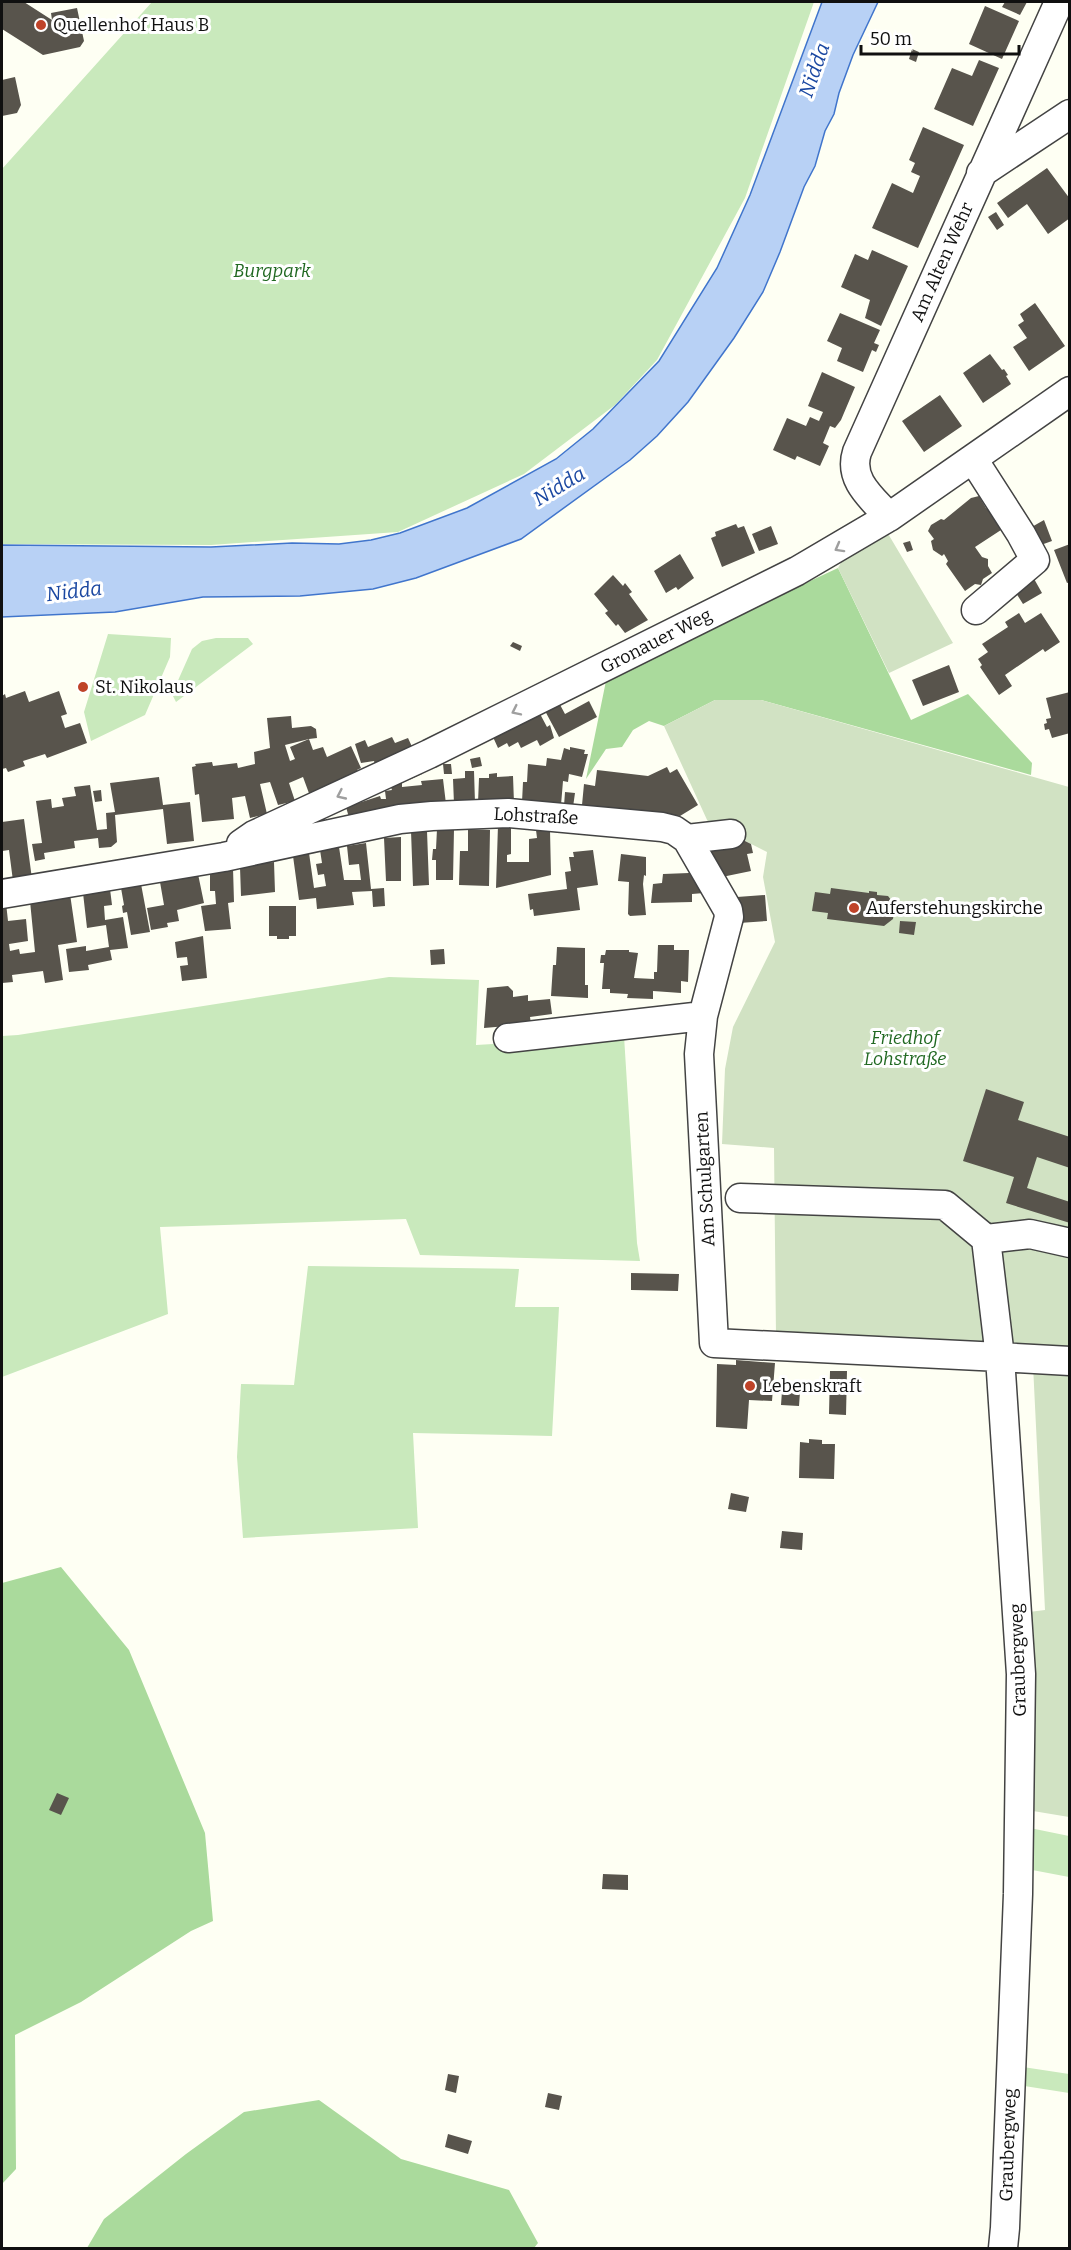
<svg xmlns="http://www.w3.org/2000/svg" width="1071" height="2250" font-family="Bitter,serif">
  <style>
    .green { fill: #c9e9bc }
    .forest { fill: #aada9c }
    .cemetery { fill: #d1e2c3 }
    .water { fill: #b8d1f5; stroke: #4075cc; stroke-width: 1.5 }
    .building { fill: #58544c; fill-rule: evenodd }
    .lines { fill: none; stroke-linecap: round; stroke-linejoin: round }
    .minor-casing { stroke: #434343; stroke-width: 31 }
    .minor { stroke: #fff; stroke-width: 28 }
    .oneway { stroke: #9f9f9f }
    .poi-dot { fill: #bf4329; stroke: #fff; stroke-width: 2 }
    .labels { text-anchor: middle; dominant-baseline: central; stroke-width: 6; stroke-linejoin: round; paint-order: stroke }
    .poi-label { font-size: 18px; fill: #101010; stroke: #fff; text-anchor: start }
    .street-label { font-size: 18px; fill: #101010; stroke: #fff }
    .park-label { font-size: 18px; font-style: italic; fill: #206821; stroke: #fff }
    .water-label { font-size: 20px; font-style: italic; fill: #1a47a1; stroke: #fff }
  </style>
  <rect width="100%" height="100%" fill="#fefff3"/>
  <path class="green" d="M152 2H814L745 198 657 360 615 405 524 474 398 532 211 545 2 544V169Z
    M108 634 171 638 170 657 145 715 91 741 84 712Z
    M216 638H248L253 644 176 702 172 694 192 649 202 641Z
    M389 977 479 980 476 1045 624 1036 637 1243 640 1261 420 1255 406 1219 160 1227 168 1314 2 1377V1036L18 1035Z
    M308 1266 519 1269 515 1307H559L552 1436 413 1433 418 1528 243 1538 237 1457 241 1384 294 1385Z
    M1030 1828 1069 1836V1877L1027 1869Z
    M1023 2067 1069 2074V2093L1018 2085Z"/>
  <path class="forest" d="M838 568 911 720 968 694 1032 763 1031 775 761 700H715L664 726 649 721 633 730 622 747 606 749 586 779 607 676Z
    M61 1567 129 1650 205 1833 213 1921 191 1931 81 2002 15 2035 16 2169 2 2184V1583Z
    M319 2100 401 2159 509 2190 538 2243 534 2248H87L104 2219 186 2154 244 2112Z"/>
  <path class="cemetery" d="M887 532 953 643 889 673 838 568 843 559Z
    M715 700H761L1069 787V1817L1033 1811 1029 1612 1045 1610 1033 1365 776 1336 774 1148 722 1144 725 1069 733 1027 775 942 763 877 767 852 708 822 664 726Z"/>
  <path class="water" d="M822 2H878L853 55 839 93 834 114 825 131 815 166 804 187 780 252 763 292 734 338 688 402 657 436 630 460 521 539 416 578 373 589 300 596 203 597 115 612 2 617V545L211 547 292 543 339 544 371 540 400 533 467 508 556 459 593 429 659 361 717 268 750 195Z"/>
  <path class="building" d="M2 2H24L52 20 51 13 77 8 84 41 80 47 43 55 2 29Z
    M1005 2H1027L1020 15 1002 7Z
    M985 6 1019 21 1002 59 969 44Z
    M912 49 919 52 916 62 909 59Z
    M979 60 999 68 973 126 934 109 952 68 972 76Z
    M15 77 21 105 17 113 2 116V80Z
    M923 127 964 145 918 248 872 228 892 183 913 193 920 176 911 172 915 163 909 160Z
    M1047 168 1070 199V218L1048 234 1027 204 1008 218 997 203Z
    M996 212 1004 225 997 230 988 217Z
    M872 250 908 266 881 326 865 318 870 300 841 287 855 254 868 260Z
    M1035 303 1065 346 1029 371 1013 347 1027 338 1018 325 1024 321 1020 314Z
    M840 313 880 330 874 343 879 345 876 352 872 350 863 372 837 361 842 348 827 341Z
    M990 354 1002 370 1004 369 1008 375 1006 376 1011 384 983 403 963 373Z
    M822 372 855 387 841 420 835 428 830 426 823 443 829 446 820 466 797 456 795 460 773 450 787 418 806 426 810 417 819 421 823 412 808 406Z
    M940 395 962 426 924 452 902 421Z
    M979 496 986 508 993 512 994 519 1001 530 975 547 982 557 988 559V566L992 573 983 579 981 585 975 584 965 591 946 564 948 561 944 554 942 556 933 550 931 541 934 539 928 531 931 525 941 519 944 520 971 498Z
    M1044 520 1052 541 1038 546 1030 528Z
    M736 524 738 528 744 526 755 553 722 567 711 538 716 536 715 532Z
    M771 526 778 544 759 551 752 534Z
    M910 541 913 550 907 552 903 543Z
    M1070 544V582L1067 583 1054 550Z
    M680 554 694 578 678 590 676 587 666 593 654 571Z
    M613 575 623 586 625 583 632 592 629 594 648 620 625 633 618 624 616 626 605 613 608 611 594 594Z
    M1033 577 1042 593 1023 604 1016 593Z
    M1019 613 1025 623 1041 613 1060 642 1045 652 1043 649 1005 675 1012 686 999 695 980 667 982 665 978 659 988 652 982 644 1008 627 1005 622Z
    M513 642 522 646 520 651 510 646Z
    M949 665 959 692 923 706 912 680Z
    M25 691 29 702 59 691 67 714 61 716 65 728 80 723 87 743 47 758 45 754 23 761 25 766 8 772 6 768 2 769V696L5 694 6 698Z
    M1070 692V733L1052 738 1049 729 1045 730 1044 724 1047 723 1046 719 1051 718 1046 698Z
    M558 701 565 714 589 701 597 717 559 737 544 709Z
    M539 712 547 727 550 725 554 738 540 746 537 740 521 748 518 742 509 747 507 743 498 748 493 737Z
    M291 716 292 728 311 726 316 729 317 738 309 739 313 750 323 747 327 757 351 746 361 768 357 770 358 775 310 796 303 777 289 783 295 801 278 805 270 782 260 784 267 814 250 818 245 796 232 798 234 819 202 822 199 794 195 795 192 767 196 766 195 764 212 762 213 766 237 763 238 768 255 764 254 752 270 748 267 718ZM309 739 290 747 295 759 290 761 285 745Z
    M392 737 395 743 408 738 414 751 376 767 374 761 361 763 355 744 365 740 368 747Z
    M570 747 585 750 584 754H588L582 777 569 774 568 782 563 781 561 805 522 802 523 782H527L528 764 546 766 547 758 561 760 564 748 570 750Z
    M480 757 482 766 472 768 470 759Z
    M443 764H451L452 774H444Z
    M418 766 422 774 402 783V787L422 785 421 781 443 779 446 804 350 821 346 807 380 796 381 799H386L385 791 392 790 388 780Z
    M667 767 670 773 677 769 698 805 680 816 582 805 584 784 595 786 597 770 648 776Z
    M465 771H474L475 803 454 804 453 779 465 778Z
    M497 773V777L513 776 514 803H478L479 778H489V774Z
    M159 777 163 805 190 802 194 841 167 844 163 809 115 815 117 842 111 847 99 848 98 838 74 841 75 848 44 853 45 859 35 861 32 844 42 843 36 801 51 799 52 808 64 806 62 798 76 796 74 787 90 785 97 830 107 829 106 813 115 812 110 783Z
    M101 790 102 801 95 802 93 791Z
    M565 792 575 793 573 807 564 806Z
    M24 819 32 879 13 881 9 850 2 851V822Z
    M498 825H511V854L507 855V862H529V839L537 838 536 830H550L551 875 496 888Z
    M437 829H454L453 880H436V860H432L433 849H436Z
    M468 829 490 830 489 886 459 885 460 851H468Z
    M411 831H427L429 885 413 886Z
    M735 836 751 844 753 853 747 854 751 871 717 878 709 840Z
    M401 837V881H386L384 838Z
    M366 843 371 889 384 888 385 906 373 907 372 891 352 892 354 905 317 909 316 898 299 900 293 856 309 853 314 888 326 886 324 874 318 875 316 864 322 863 320 850 339 847 344 880H361L359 864 349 865 347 846Z
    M593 850 598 885 577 888 580 910 534 916 533 909 530 910 528 894 567 889 565 872 571 871 569 857H574L573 852Z
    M621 854 646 857V876L644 875 643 884 646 915 630 916 628 914 629 882 618 881Z
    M274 862 275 892 241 896 240 867Z
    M233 868 234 902 228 903 231 929 205 931 201 906 216 904 215 891H210V873Z
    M689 873 704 893 692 894V902L651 903 653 884 662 883 663 874Z
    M198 874 204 903 177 910 179 921 167 923 168 927 151 930 147 908 164 905 160 882Z
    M141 884 150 932 131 935 127 912 123 913 122 906 124 905 121 888Z
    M831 888 869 893V891L877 892V895L888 896 895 905 893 919 884 926 827 919 828 913 812 911 815 892 830 894Z
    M110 889 112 905 104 906 105 920 123 917 128 948 110 950 112 960 88 965 89 970 69 972 66 949 86 946V951L109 947 106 925 87 928 83 893Z
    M70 894 77 942 58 945 63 980 45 983 43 971 12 975 13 982 2 983V904L6 903 8 921 26 919 28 941 9 944 10 951 19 949 20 954 35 952 30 901Z
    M765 895 767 921 739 923 737 897Z
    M269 906H296V936H289V939H277V936H269Z
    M900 921 916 922 914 935 899 933Z
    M203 936 207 978 182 981 180 966 188 965 187 957 177 958 175 942Z
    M658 945H674V950H689L688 982 681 981V993L653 991V999L627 998 628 994 610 993V989H602L604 963H600L601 955H605L606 950H629V952L638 953 634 978 654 979V972H657Z
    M557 947 585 948V985H588V998L551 996 553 965H556Z
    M444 949 445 964 431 965 430 950Z
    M508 986 513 991V997L528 995V1001L550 999 552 1014 530 1017 531 1024 484 1028 487 988Z
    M986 1089 1024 1102 1018 1120 1070 1137V1168L1037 1157 1027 1188 1070 1202V1223L1006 1203 1014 1177 963 1161Z
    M631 1273 679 1274 678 1291 631 1290Z
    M736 1360 775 1363 772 1401 749 1400 747 1429 716 1427 717 1364 736 1365Z
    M830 1371H847L846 1415 829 1414Z
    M782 1391 800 1392 799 1406 781 1405Z
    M809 1439 822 1440V1444H835L834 1479 799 1478 800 1442 809 1443Z
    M731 1493 749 1497 746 1512 728 1509Z
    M782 1531 803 1533 802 1550 780 1548Z
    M57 1793 69 1798 61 1815 49 1810Z
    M603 1874 628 1875V1890L602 1889Z
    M448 2074 459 2076 456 2093 445 2090Z
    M548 2093 562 2096 559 2110 545 2107Z
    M448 2134 472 2141 468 2154 445 2147Z"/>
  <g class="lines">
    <defs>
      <path id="minor" d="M981 173 1070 114
        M973 459 1021 534 1035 560 976 610
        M889 517C872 498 848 480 857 452L1059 2
        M687 839 731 834
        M241 844 254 835 429 754 797 571 889 517 1070 391
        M2 894 224 857 400 819 432 816 508 813 662 827 674 830 687 839 728 910 729 917 703 1016 699 1054 714 1343 1000 1357 1021 1674 1018 1894 1005 2228 1003 2248
        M508 1038 703 1016
        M740 1198 945 1205 986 1239 1000 1357 1070 1361
        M986 1239 1030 1234 1070 1243"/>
    </defs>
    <use href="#minor" class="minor-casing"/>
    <use href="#minor" class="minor"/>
  </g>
  <defs><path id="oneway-chevron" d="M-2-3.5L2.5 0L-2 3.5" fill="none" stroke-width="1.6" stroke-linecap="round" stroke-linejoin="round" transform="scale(1.5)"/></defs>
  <g class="oneway">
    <use href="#oneway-chevron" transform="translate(839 548) rotate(151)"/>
    <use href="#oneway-chevron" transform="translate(516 711) rotate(154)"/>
    <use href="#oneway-chevron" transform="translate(341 795) rotate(155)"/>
  </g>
  <g class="poi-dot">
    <circle cx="41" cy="25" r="6"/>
    <circle cx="83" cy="687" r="6"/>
    <circle cx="854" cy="908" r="6"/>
    <circle cx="750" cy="1386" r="6"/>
  </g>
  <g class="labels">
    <g class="poi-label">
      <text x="53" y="25">Quellenhof Haus B</text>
      <text x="95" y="687">St. Nikolaus</text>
      <text x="866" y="908">Auferstehungskirche</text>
      <text x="762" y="1386">Lebenskraft</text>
    </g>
    <g class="street-label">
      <text transform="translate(942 262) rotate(-66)">Am Alten Wehr</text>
      <text transform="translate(656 641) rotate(-27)">Gronauer Weg</text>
      <text transform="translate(536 816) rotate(3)">Lohstraße</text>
      <text transform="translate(705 1179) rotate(-93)">Am Schulgarten</text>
      <text transform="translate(1018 1660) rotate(-92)">Graubergweg</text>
      <text transform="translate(1008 2145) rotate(-88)">Graubergweg</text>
    </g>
    <g class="park-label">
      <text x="272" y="271">Burgpark</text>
      <text x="905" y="1038">Friedhof<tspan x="905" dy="21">Lohstraße</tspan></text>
    </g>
    <g class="water-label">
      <text transform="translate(814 70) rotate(-71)">Nidda</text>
      <text transform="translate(559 486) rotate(-31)">Nidda</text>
      <text transform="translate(74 591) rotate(-7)">Nidda</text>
    </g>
  </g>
  <rect width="1071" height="2250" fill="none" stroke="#101010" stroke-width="6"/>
  <path d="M861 45v9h158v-9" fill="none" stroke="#101010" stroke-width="3"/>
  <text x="870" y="45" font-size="18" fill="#101010" stroke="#ffffff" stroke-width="4.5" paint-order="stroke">50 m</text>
</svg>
